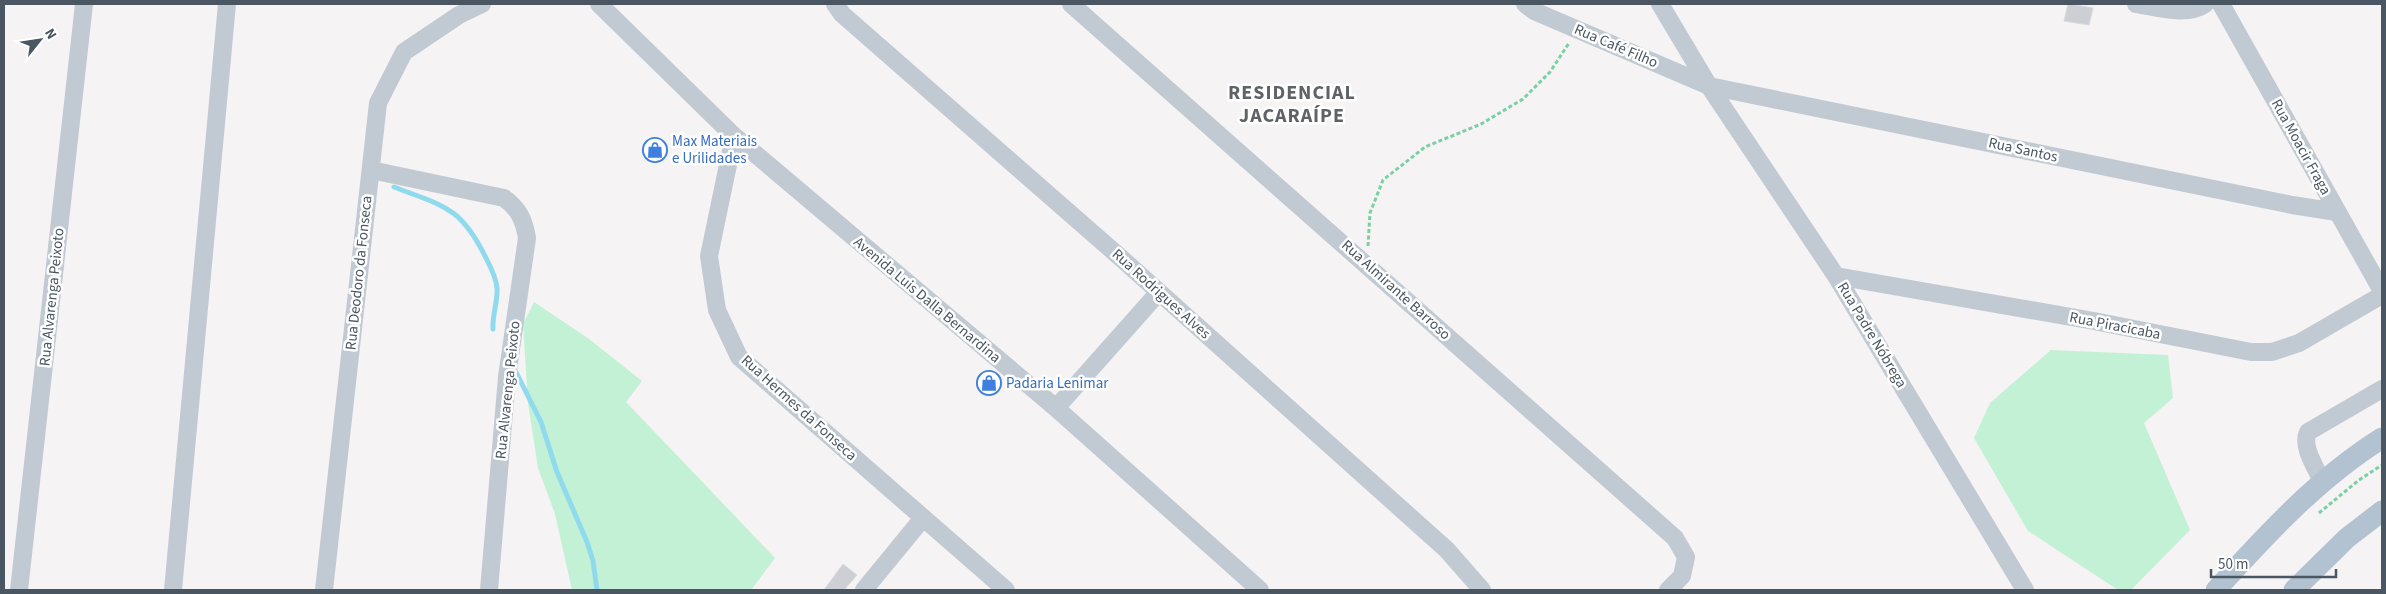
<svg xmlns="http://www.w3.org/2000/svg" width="2386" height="594" font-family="'Source Sans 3',sans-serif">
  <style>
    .green { fill: #c3f1d5 }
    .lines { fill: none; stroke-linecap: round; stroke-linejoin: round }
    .stream { stroke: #90daee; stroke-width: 5 }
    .building { fill: #cdcfd5; stroke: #d7d9de }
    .path { stroke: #7ad0a6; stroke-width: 3; stroke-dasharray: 4 2.5; stroke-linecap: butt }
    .minor { stroke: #c1cad2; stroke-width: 18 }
    .major { stroke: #b3c2d1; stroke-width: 21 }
    .labels { text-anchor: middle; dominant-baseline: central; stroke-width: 5; stroke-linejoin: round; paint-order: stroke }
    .street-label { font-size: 15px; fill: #4a5661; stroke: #fff }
    .shop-label { font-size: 15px; fill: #366cbe; stroke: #fff; text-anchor: start }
    .district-label { font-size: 20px; font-weight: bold; letter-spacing: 1px; fill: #5f6368; stroke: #fff }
  </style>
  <rect width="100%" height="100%" fill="#f5f3f3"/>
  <path class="green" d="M534 302 589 339 642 381 626 402 775 558 751 590H572L555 514 538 468 528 403 523 324Z
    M2051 350 2168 355 2173 398 2144 423 2190 530 2131 590H2118L2028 531 1974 438 1990 403Z"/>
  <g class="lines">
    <path class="stream" d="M394 187C443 206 460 206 485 256 490 266 496 276 497 288 498 302 492 315 493 329
      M516 372 541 422 557 472 587 542 593 561 597 590"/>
  </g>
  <path class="building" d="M2068 4 2093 8 2089 25 2064 21Z
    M843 564 857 575 844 590H824Z"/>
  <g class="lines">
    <path class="path" d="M1368 246 1370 213 1383 180 1425 147 1481 124 1523 99 1550 72 1569 43
      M2319 513 2359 480 2382 465"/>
    <path class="minor" d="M599 4 734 136 1056 408 1260 590
      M835 4 842 14 1121 258 1447 550 1482 590
      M1071 4 1675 538 1686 557 1682 576 1668 590
      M1525 4 1534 11 1709 86 2292 205 2337 212
      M1660 4 1709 86 1836 276 2025 590
      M2136 4C2157 7 2186 17 2205 4
      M2221 4 2382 291
      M734 136 709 256 717 310 739 357 1006 590
      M371 170 504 198C519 209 524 220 527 238L507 377 489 590
      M1836 276 2094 321 2251 352H2272L2299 343 2382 295
      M1056 408 1159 292
      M2322 481C2316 468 2301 446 2308 432L2382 389
      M19 590 84 4
      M173 590 227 4
      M324 590 378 103 404 52 459 15 482 4
      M864 590 923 518"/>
    <path class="major" d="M2216 590C2267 534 2317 479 2382 438
      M2294 590 2347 538 2382 511"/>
  </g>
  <defs>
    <symbol id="shop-ring" viewBox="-11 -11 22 22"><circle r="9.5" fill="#fff" stroke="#3f7fe0" stroke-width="1.5"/><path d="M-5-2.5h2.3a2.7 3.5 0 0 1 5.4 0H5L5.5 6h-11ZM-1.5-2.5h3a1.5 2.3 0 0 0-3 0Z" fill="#3f7fe0"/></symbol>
  </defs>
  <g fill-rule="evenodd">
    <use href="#shop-ring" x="641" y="136" width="28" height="28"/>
    <use href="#shop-ring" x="975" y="369" width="28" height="28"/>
  </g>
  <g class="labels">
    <g class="street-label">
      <text transform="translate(1616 46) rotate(23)">Rua Café Filho</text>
      <text transform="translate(2301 147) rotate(61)">Rua Moacir Fraga</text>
      <text transform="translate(2023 150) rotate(12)">Rua Santos</text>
      <text transform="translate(359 273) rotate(-84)">Rua Deodoro da Fonseca</text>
      <text transform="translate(1396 290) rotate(42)">Rua Almirante Barroso</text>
      <text transform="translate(1161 294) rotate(42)">Rua Rodrigues Alves</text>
      <text transform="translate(52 297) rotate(-84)">Rua Alvarenga Peixoto</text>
      <text transform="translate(927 300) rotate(40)">Avenida Luis Dalla Bernardina</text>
      <text transform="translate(2115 326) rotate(11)">Rua Piracicaba</text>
      <text transform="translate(1872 335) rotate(59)">Rua Padre Nóbrega</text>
      <text transform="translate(508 390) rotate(-84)">Rua Alvarenga Peixoto</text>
      <text transform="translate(799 408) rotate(42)">Rua Hermes da Fonseca</text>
    </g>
    <g class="shop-label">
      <text x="672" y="141">Max Materiais<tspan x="672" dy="17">e Urilidades</tspan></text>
      <text x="1006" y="383">Padaria Lenimar</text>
    </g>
    <g class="district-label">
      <text x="1292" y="93">RESIDENCIAL<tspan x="1292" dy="23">JACARAÍPE</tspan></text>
    </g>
  </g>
  <rect width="2386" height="594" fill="none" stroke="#4a5661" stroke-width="10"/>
  <g transform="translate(40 40) rotate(60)" stroke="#ffffff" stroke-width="4" paint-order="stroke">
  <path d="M0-4L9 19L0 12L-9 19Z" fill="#4a5661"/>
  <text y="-8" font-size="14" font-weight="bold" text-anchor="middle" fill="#4a5661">N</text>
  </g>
  <path d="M2211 569v8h125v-8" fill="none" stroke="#4a5661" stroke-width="2.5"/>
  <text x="2218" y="569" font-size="15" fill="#4a5661" stroke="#ffffff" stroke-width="4" paint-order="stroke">50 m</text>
</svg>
